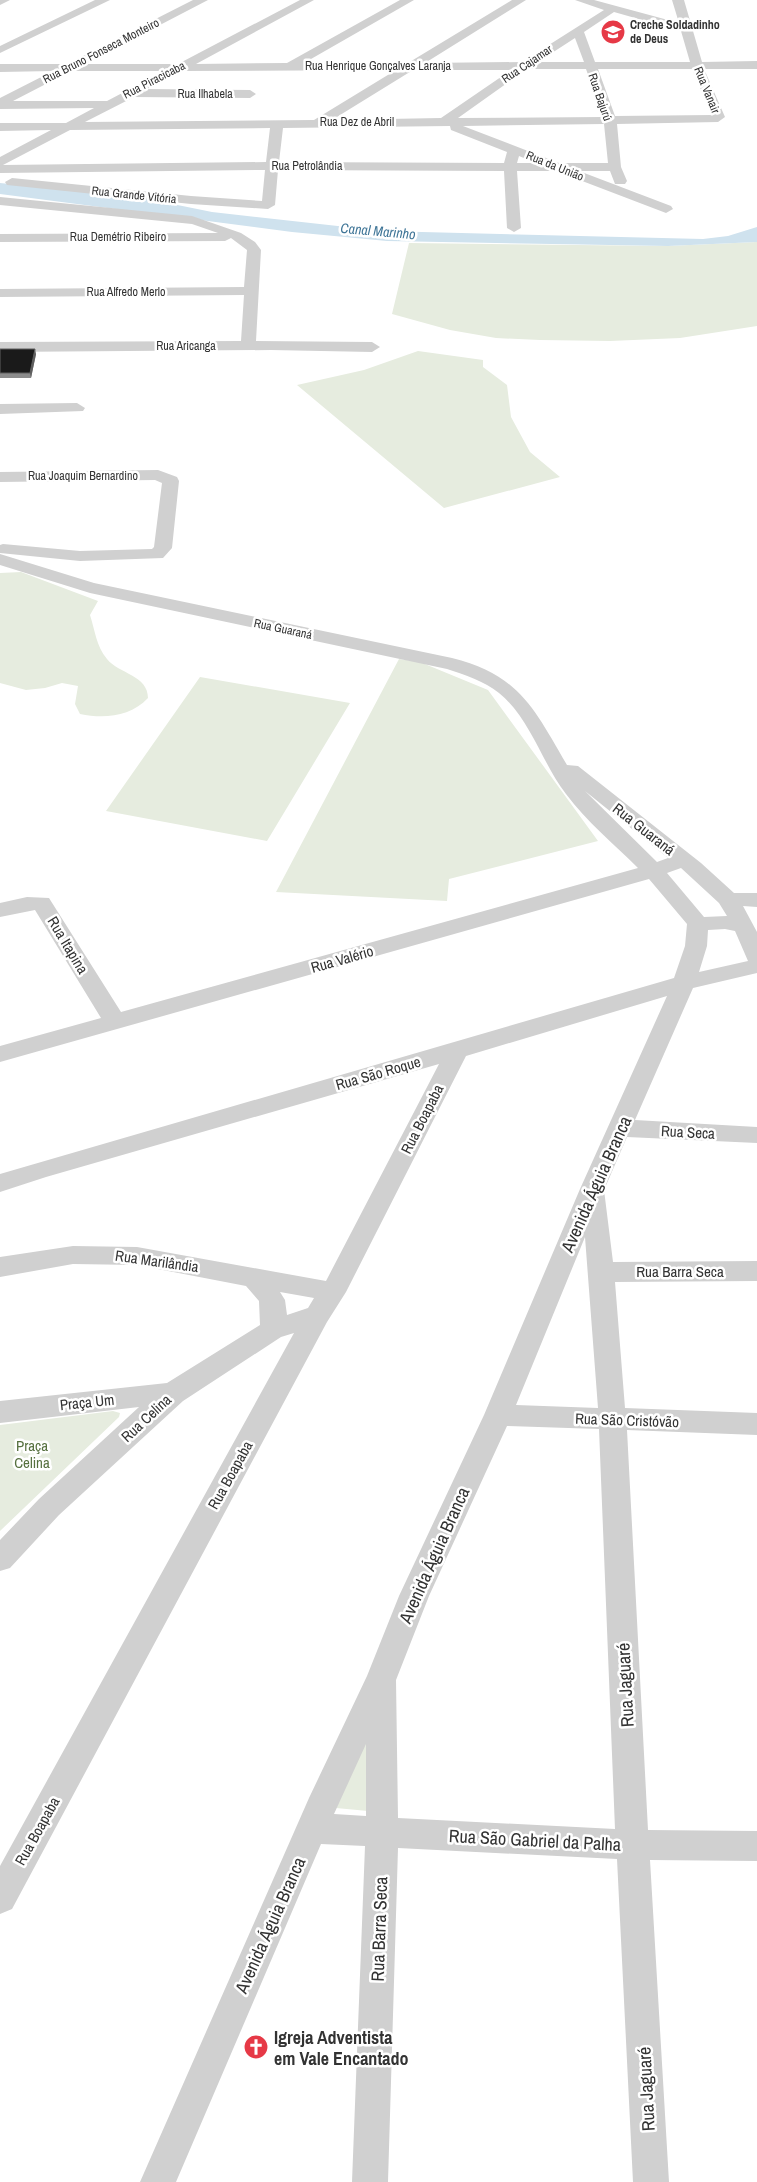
<svg xmlns="http://www.w3.org/2000/svg" width="757" height="2182" font-family="'Archivo Narrow',sans-serif">
  <style>
    .green { fill: #e6ecdf }
    .water { fill: #cfe2ee }
    .lines { fill: none; stroke-linecap: round; stroke-linejoin: round }
    .minor { fill: #d0d0d0; fill-rule: evenodd }
    .wall { fill: #8c8c8c }
    .shaded-wall { fill: #5f5f5f }
    .building { fill: #1a1a1a; stroke: #5f5f5f }
    .labels { text-anchor: middle; dominant-baseline: central; stroke-width: 5; stroke-linejoin: round; paint-order: stroke }
    .far-poi-label { font-size: 12px; font-weight: bold; fill: #333; stroke: #fff; text-anchor: start }
    .far-street-label { font-size: 12px; fill: #333; stroke: #fff }
    .far-water-label { font-size: 14px; font-style: italic; fill: #3f7597; stroke: #fff }
    .street-label { font-size: 15px; fill: #333; stroke: #fff }
    .park-label { font-size: 15px; fill: #56703f; stroke: #fff }
    .near-street-label { font-size: 18px; fill: #333; stroke: #fff }
    .near-poi-label { font-size: 18px; font-weight: bold; fill: #333; stroke: #fff; text-anchor: start }
  </style>
  <rect width="100%" height="100%" fill="#fff"/>
  <path class="green" d="M757 242V326L680 338 610 341 540 340 496 338 450 330 392 314 409 243 668 246Z
    M418 351 483 360V367L507 385 511 417 530 452 560 477 444 508 297 385 364 370Z
    M21 572 98 601 90 615C95 630 96 646 107 659 119 674 148 675 148 698 130 717 104 719 80 714L75 704 78 686 62 683 45 688 26 690 0 683V573Z
    M399 659 420 662 488 690 598 841 449 879 447 901 276 892Z
    M200 677 350 703 267 841 106 811Z
    M113 1411 120 1413 119 1417 0 1531V1425Z
    M372 1727 368 1811 336 1808Z"/>
  <path class="water" d="M0 183 138 197 212 212 383 231 703 239 728 236 757 227V242L668 246 387 241 292 232 0 194Z"/>
  <g class="lines">
    <path class="minor" d="M0 0H10L0 5Z
      M95 0H110L0 53V46Z
      M193 0H208L85 64H178L300 0H314L196 64 287 63 400 0H414L304 63H408L512 0H526L425 63 522 62 604 10 575 0H594L679 23 672 0H684L702 62 757 61V69H704L725 117 718 122 617 124 621 167 627 181 625 184H615L610 171H579L671 206 673 209 666 213 556 171H517L521 228 514 232 507 228 504 171 278 170 275 205 268 209 191 204 7 185 5 182 12 178 191 196 262 201 265 170 0 173V157L51 130 0 131V123H66L94 108 0 109V98L53 71 0 72V64H67ZM614 12 681 31 690 62H595L584 32ZM575 38 584 62H538ZM527 69H586L603 117 458 118ZM598 69H692L712 115 615 116ZM396 70 314 120 85 122 134 97 250 98 256 94 250 90 147 89 182 71ZM413 70H511L441 118 332 120ZM71 71H164L107 101H13ZM604 124 608 163H559L463 126ZM450 126 451 130 507 152 504 163 279 162 283 128ZM270 128 266 162 3 165 70 130ZM519 156 536 163H517Z
      M0 197 192 216 241 233 255 242 261 250 256 341 372 342 380 347 372 352 271 350 0 352V342L241 341 244 295 0 297V289L244 287 247 250 231 238 225 241 0 242V234L218 233 192 224 0 205Z
      M77 403 85 408 83 411 0 414V404Z
      M158 470 177 477 179 481 172 548 163 558 80 561 0 553V545L3 544 80 551 152 549 154 547 162 483 155 480 0 482V472Z
      M0 554 94 583 452 658C520 675 534 709 567 765L578 766 701 863 734 893H757V907L743 906 757 932V973L693 988 635 1120 757 1127V1143L627 1137 604 1190 613 1262 757 1261V1281L615 1282 625 1408 757 1413V1435L627 1430 648 1830 757 1831V1861L650 1860 669 2182H633L617 1859 398 1848 388 2182H352L365 1846 321 1844 176 2182H140L309 1798 367 1676 399 1596 484 1415 580 1189 667 996 466 1056 346 1292 327 1322 12 1909 0 1914V1866L294 1333 281 1337 183 1401 59 1515 10 1568 0 1571V1540L39 1499 139 1407 0 1423V1401L167 1383 260 1325 259 1301 246 1286 137 1265 73 1264 0 1277V1257L73 1246 137 1247 326 1281 439 1064 46 1177 0 1192V1174L674 978 685 946 687 924 649 879 0 1062V1046L101 1018 35 910 0 917V903L27 897 49 898 121 1012 638 868C614 844 587 822 566 794 542 763 530 718 499 693 484 681 465 675 447 669L90 593 0 565ZM585 791 668 858 657 862ZM681 868 719 903 727 916 704 917 667 873ZM725 929 735 931 748 961 699 972 707 946 708 930ZM585 1237 598 1408 516 1405ZM280 1292 314 1298 308 1308 287 1315 285 1300ZM507 1426 599 1429 615 1829 398 1818 396 1680 429 1596ZM366 1744V1816L334 1814Z"/>
  </g>
  <path class="wall" d="M0 349 36 354 31 378H0Z"/>
  <path class="shaded-wall" d="M35 349 36 354 31 378 30 373Z"/>
  <path class="building" d="M0 349H35L30 373H0Z"/>
  <defs>
    <symbol id="school-disc" viewBox="-11 -11 22 22"><circle r="9.5" fill="#e63946" stroke="#fff"/><path d="M0-5L7-2L0 1L-7-2ZM-4 1L0 2.5L4 1V4Q0 6-4 4Z" fill="#fff"/></symbol>
    <symbol id="church-disc" viewBox="-11 -11 22 22"><circle r="9.5" fill="#e63946" stroke="#fff"/><path d="M-1.2-6h2.4v3.5h3.3v2.4h-3.3V6h-2.4V-.1h-3.3v-2.4h3.3Z" fill="#fff"/></symbol>
  </defs>
  <g fill-rule="evenodd">
    <use href="#school-disc" x="599" y="18" width="28" height="28"/>
    <use href="#church-disc" x="242" y="2033" width="28" height="28"/>
  </g>
  <g class="labels">
    <g class="far-poi-label">
      <text x="630" y="25">Creche Soldadinho<tspan x="630" dy="14">de Deus</tspan></text>
    </g>
    <g class="far-street-label">
      <text transform="translate(101 51) rotate(-27)">Rua Bruno Fonseca Monteiro</text>
      <text transform="translate(527 64) rotate(-34)">Rua Cajamar</text>
      <text x="378" y="66">Rua Henrique Gonçalves Laranja</text>
      <text transform="translate(154 80) rotate(-27)">Rua Piracicaba</text>
      <text transform="translate(707 90) rotate(68)">Rua Vanair</text>
      <text x="205" y="94">Rua Ilhabela</text>
      <text transform="translate(600 97) rotate(71)">Rua Bajurú</text>
      <text x="357" y="122">Rua Dez de Abril</text>
      <text x="307" y="166">Rua Petrolândia</text>
      <text transform="translate(555 166) rotate(22)">Rua da União</text>
      <text transform="translate(134 195) rotate(6)">Rua Grande Vitória</text>
      <text x="118" y="237">Rua Demétrio Ribeiro</text>
      <text x="126" y="292">Rua Alfredo Merlo</text>
      <text x="186" y="346">Rua Aricanga</text>
      <text x="83" y="476">Rua Joaquim Bernardino</text>
      <text transform="translate(283 629) rotate(12)">Rua Guaraná</text>
    </g>
    <g class="far-water-label">
      <text transform="translate(378 231) rotate(5)">Canal Marinho</text>
    </g>
    <g class="street-label">
      <text transform="translate(644 829) rotate(38)">Rua Guaraná</text>
      <text transform="translate(68 945) rotate(59)">Rua Itapina</text>
      <text transform="translate(342 959) rotate(-16)">Rua Valério</text>
      <text transform="translate(378 1073) rotate(-16)">Rua São Roque</text>
      <text transform="translate(422 1119) rotate(-63)">Rua Boapaba</text>
      <text transform="translate(688 1132) rotate(3)">Rua Seca</text>
      <text transform="translate(157 1261) rotate(8)">Rua Marilândia</text>
      <text x="680" y="1271">Rua Barra Seca</text>
      <text transform="translate(87 1402) rotate(-6)">Praça Um</text>
      <text transform="translate(146 1418) rotate(-43)">Rua Celina</text>
      <text transform="translate(627 1420) rotate(2)">Rua São Cristóvão</text>
      <text transform="translate(230 1475) rotate(-61)">Rua Boapaba</text>
      <text transform="translate(37 1831) rotate(-61)">Rua Boapaba</text>
    </g>
    <g class="park-label">
      <text x="32" y="1445">Praça<tspan x="32" dy="17">Celina</tspan></text>
    </g>
    <g class="near-street-label">
      <text transform="translate(596 1184) rotate(-66)">Avenida Águia Branca</text>
      <text transform="translate(434 1555) rotate(-66)">Avenida Águia Branca</text>
      <text transform="translate(625 1685) rotate(-93)">Rua Jaguaré</text>
      <text transform="translate(535 1840) rotate(3)">Rua São Gabriel da Palha</text>
      <text transform="translate(270 1925) rotate(-66)">Avenida Águia Branca</text>
      <text transform="translate(379 1929) rotate(-88)">Rua Barra Seca</text>
      <text transform="translate(646 2089) rotate(-93)">Rua Jaguaré</text>
    </g>
    <g class="near-poi-label">
      <text x="274" y="2037">Igreja Adventista<tspan x="274" dy="21">em Vale Encantado</tspan></text>
    </g>
  </g>
</svg>
